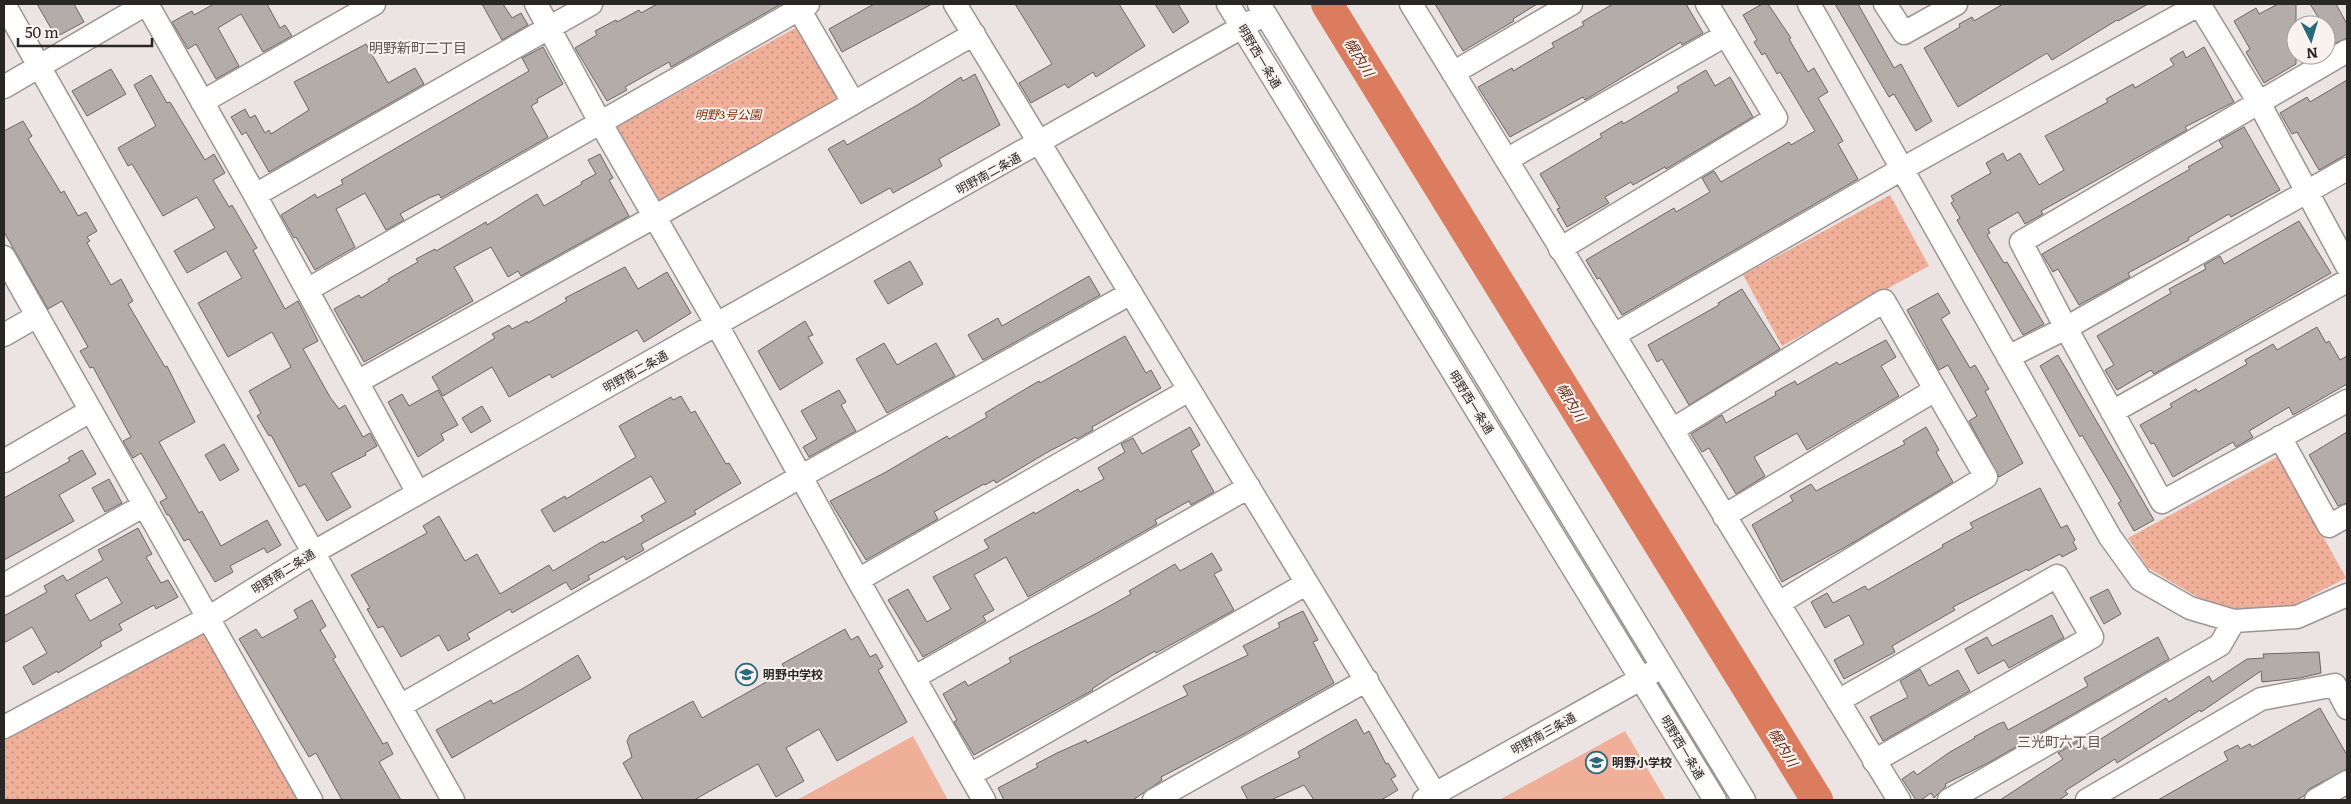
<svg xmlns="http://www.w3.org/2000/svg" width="2351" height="804" font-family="Literata,'Noto Sans JP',serif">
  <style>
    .park { fill: url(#park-dots) }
    .pitch { fill: #f0af99 }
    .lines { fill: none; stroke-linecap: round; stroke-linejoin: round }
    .river { stroke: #da7c5d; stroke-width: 32 }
    .building { fill: #b3aca9; stroke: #6d6664; fill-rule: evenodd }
    .minor-casing { stroke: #9c9593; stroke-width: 25 }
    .minor { stroke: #fff; stroke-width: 22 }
    .labels { text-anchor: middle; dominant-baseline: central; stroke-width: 4; stroke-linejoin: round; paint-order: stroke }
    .street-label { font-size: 12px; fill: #292726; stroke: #f9f2ef }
    .park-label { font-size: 12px; font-style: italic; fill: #7e2907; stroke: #f9f2ef }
    .poi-label { font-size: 12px; font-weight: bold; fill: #292726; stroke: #f9f2ef; text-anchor: start }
    .neighbourhood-label { font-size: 14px; fill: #5c5553; stroke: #f9f2ef }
    .water-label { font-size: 14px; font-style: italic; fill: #632712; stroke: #f9f2ef }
  </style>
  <defs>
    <pattern id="park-dots" width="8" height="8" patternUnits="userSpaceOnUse" patternTransform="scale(1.25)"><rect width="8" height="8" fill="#f0af99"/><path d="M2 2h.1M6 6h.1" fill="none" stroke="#c28e7d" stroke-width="1.8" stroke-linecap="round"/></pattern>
  </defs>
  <rect width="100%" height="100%" fill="#ece4e2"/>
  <path class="park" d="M797 27 839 102 660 201 617 127Z
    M1890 195 1929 266 1782 346 1743 275Z
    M2279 456 2346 578 2292 606 2240 610 2199 598 2148 568 2128 538Z
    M203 626 301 800H4V738Z"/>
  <path class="pitch" d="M1625 731 1666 800H1499Z
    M913 736 948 800H797Z"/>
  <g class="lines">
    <path class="river" d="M1327 4 1817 800"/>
  </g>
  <path class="building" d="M37 4H74L84 22 56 37Z
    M214 4H267L280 28 285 25 292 36 263 52 241 14 218 28 239 66 216 79 196 44 188 49 172 22 192 11 194 15Z
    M482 4H503L512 18 521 13 528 25 502 40Z
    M657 4H781L671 67 669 62 625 87 627 90 607 101 575 48 597 35 595 31 616 20 617 22 639 10 641 13Z
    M874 4H932L842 52 829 29Z
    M1015 4H1119L1145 46 1096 77 1093 72 1068 88 1065 84 1031 103 1019 83 1052 64Z
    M1155 4H1178L1189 22 1173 33Z
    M1435 4H1537L1513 19 1514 21 1463 51Z
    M1613 4H1686L1703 33 1682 45 1681 42 1585 100 1583 97 1510 137 1478 87 1512 68 1513 71 1554 47 1552 43 1584 25 1582 22Z
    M1762 4H1768L1791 38 1789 39 1808 72 1814 68 1828 92 1818 98 1843 141 1838 144 1858 179 1622 315 1600 278 1597 279 1586 260 1674 208 1676 212 1710 192 1702 178 1714 171 1721 182 1789 142 1791 145 1815 131 1780 72 1777 74 1765 53 1762 55 1754 42 1757 40 1743 15Z
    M1835 4H1858L1894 68 1901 64 1932 121 1916 131 1894 94 1889 97Z
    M2003 4H2148L2118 21 2117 20 2052 60 2047 53 1958 107 1924 48 1960 27 1959 24 1972 17 1974 21Z
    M2278 4H2296V64L2264 83 2246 52 2250 49 2234 21 2256 8 2259 14Z
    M2310 4H2336L2347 24V38L2333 44 2326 31V25H2323Z
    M366 44 388 83 415 68 424 84 269 172 246 132 242 135 231 117 245 109 250 118 255 115 265 133 269 130 271 134 309 110 294 82Z
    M543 47 563 84 537 99 538 102 531 106 548 137 441 198 439 194 429 198 400 214 404 220 386 230 365 193 336 209 355 247 315 270 296 237 294 238 281 215 315 194 317 198 343 184 341 180 529 71 522 58Z
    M2204 47 2234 102 2185 127 2187 130 2041 211 2043 214 2025 224 2018 212 1988 229 1990 233 1987 235 2004 263 2007 262 2044 324 2023 335 1957 220 1960 218 1951 203 1954 201 1951 196 1991 173 1986 163 2003 153 2007 161 2020 153 2039 185 2064 170 2045 136 2108 102 2106 99 2133 84 2135 88 2174 65 2170 59 2183 51 2186 58Z
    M111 69 126 94 87 116 72 91Z
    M1706 70 1715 86 1730 77 1753 117 1666 169 1665 167 1633 185 1631 182 1605 197 1609 203 1567 227 1557 209 1560 208 1540 174 1602 137 1600 134 1622 121 1623 124 1679 91 1677 87Z
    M975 74 1000 125 939 159 942 166 893 193 890 188 861 204 828 149 844 140 847 145 919 104 961 77 963 81Z
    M151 75 167 103 170 102 205 160 214 154 225 173 213 180 229 207 232 205 257 248 253 250 285 309 298 301 318 341 303 349 330 397 339 409 345 405 363 437 370 433 377 446 365 453 366 455 331 473 351 507 327 521 305 484 299 487 271 435 269 436 257 416 261 413 249 391 291 367 272 332 228 357 198 303 242 278 226 251 187 273 174 251 215 228 197 197 163 216 132 164 128 166 118 148 156 126 134 85Z
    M2347 80V154L2319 170 2297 132 2292 134 2280 113 2307 97 2310 102Z
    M23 121 32 136 28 139 61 193 64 191 78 216 86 212 97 231 87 237 90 241 87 243 111 285 121 279 133 301 128 304 165 367 167 366 195 422 159 442 199 513 202 511 221 546 267 520 281 545 267 553 264 548 230 566 233 572 215 582 189 539 184 541 169 515H167L160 502 167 498 141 453 133 458 123 441 131 437 93 367 90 368 80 351 88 347 62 301 48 309 4 232V131Z
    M2244 127 2280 190 2231 217 2229 214 2188 238 2189 240 2128 273 2130 277 2079 305 2058 269 2053 272 2042 254 2190 169 2188 167 2223 147 2219 141Z
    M600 154 613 178 609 180 629 216 521 276 518 271 508 277 491 247 454 267 473 301 364 362 334 309 359 295 361 298 389 281 388 279 418 262 416 259 435 249 436 251 486 222 487 225 537 194 544 206 582 184 581 182 596 174 588 160Z
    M2299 221 2331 273 2154 374 2151 370 2117 390 2105 370 2114 365 2097 336 2171 293 2169 289 2206 269 2204 265 2220 256 2224 264Z
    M910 261 923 284 888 304 874 281Z
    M625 267 638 289 667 272 691 313 644 342 637 330 552 378 550 374 509 397 492 367 443 396 432 377 495 338 492 334 509 325 512 329 527 321 528 323 567 301 565 298Z
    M1089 276 1100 295 983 360 968 335 998 318 1002 326Z
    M1742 289 1780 349 1689 405 1662 359 1657 362 1648 345 1719 305 1718 303Z
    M1938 293 1950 313 1941 319 1970 368 1975 365 1989 389 1985 391 2023 463 1999 477 1969 421 1977 416 1948 365 1939 370 1907 310Z
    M805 321 813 335 808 337 823 363 780 390 758 351Z
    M2317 327 2326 343 2329 341 2340 360 2347 356V384L2293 415 2289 407 2249 431 2253 437 2236 447 2233 442 2173 477 2154 443 2151 444 2140 425 2172 407 2170 404 2196 389 2198 392 2247 364 2245 360 2273 344 2277 350Z
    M1125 336 1146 373 1151 370 1161 388 1092 427 1093 430 1077 439 1076 437 1046 453 996 483 994 480 985 485 984 484 934 512 938 519 866 560 830 501 886 472 947 436 949 439 987 417 985 413 1022 391 1039 381 1040 383Z
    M1886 340 1896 357 1881 366 1899 396 1807 450 1797 433 1754 457 1765 476 1736 494 1709 448 1702 452 1691 434 1722 415 1726 423 1776 395 1775 392 1795 381 1797 385 1837 362 1839 365Z
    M884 343 897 365 936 343 955 376 887 413 856 359Z
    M2058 355 2154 520 2134 531 2118 503 2121 501 2082 435 2080 437 2040 366Z
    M438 390 458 425 441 434 444 440 418 457 388 402 402 394 409 406Z
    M839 390 846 402 841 405 856 431 809 457 803 447 817 439 801 411Z
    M681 396 691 413 695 411 726 464 729 463 741 483 694 511 696 514 641 544 644 550 626 560 624 556 588 576 590 579 571 590 566 582 512 613 510 609 467 634 470 639 448 651 439 635 401 657 383 626 378 628 367 609 370 608 351 575 427 533 423 526 439 516 465 561 477 554 500 594 549 565 553 571 603 541 604 543 644 521 641 516 666 502 651 476 554 532 541 510 565 496 566 499 636 457 619 426 671 397 673 400Z
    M482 406 491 421 471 433 462 418Z
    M1190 427 1200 445 1191 451 1214 492 1191 505 1189 501 1155 520 1157 524 1028 597 1006 557 974 575 994 610 983 616 986 621 923 657 888 600 908 589 927 622 951 609 933 577 989 548 984 540 1034 512 1035 514 1078 489 1080 492 1104 479 1098 468 1125 452 1121 444 1133 438 1142 454Z
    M1926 427 1939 450 1936 452 1953 482 1856 541 1782 582 1752 525 1793 501 1790 496 1811 484 1816 491 1905 444 1903 441Z
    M2347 432V503L2338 506 2309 455Z
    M224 444 239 470 220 481 205 455Z
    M82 450 96 474 59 495 74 521 4 560V498L70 461 68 458Z
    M109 479 122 503 105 512 92 488Z
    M2040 488 2061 528 2067 525 2075 540 2073 542 2077 549 2062 557 2060 554 2028 571 2027 569 1953 607 1955 610 1892 646 1895 652 1844 679 1834 660 1864 644 1849 615 1825 628 1811 602 1827 593 1833 603 1865 586 1868 590 1943 547 1942 545 1973 528 1970 523Z
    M138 528 152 554 146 557 161 583 168 580 178 597 156 609 154 605 119 624 122 630 100 642 102 646 58 673 57 671 33 685 23 667 47 653 32 627 4 643V616L47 592 44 586 63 575 67 581 103 560 98 550ZM107 577 122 603 90 621 75 595Z
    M1212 553 1222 570 1214 574 1234 610 1156 653 1155 651 1113 675 1092 689 1093 690 974 755 954 722 957 720 943 694 965 681 968 686 1011 662 1009 658 1097 613 1131 594 1129 591 1175 564 1180 571Z
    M2108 589 2121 614 2104 624 2090 598Z
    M312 600 326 626 320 630 336 657 333 659 383 744 387 742 393 754 379 762 401 800H342L316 753 309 757 239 639 256 629 262 638 298 618 294 610Z
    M1303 611 1318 640 1313 642 1334 683 1242 735 1161 777 1162 780 1133 800H1004L998 788 1038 767 1036 764 1057 753 1086 740 1087 743 1188 695 1183 686 1248 655 1243 646 1280 627 1278 623Z
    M2052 615 2064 638 2009 668 2004 660 1978 674 1965 649 1987 637 1992 646Z
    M845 629 851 640 858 636 870 657 876 654 883 667 878 670 907 722 837 761 819 729 786 748 804 781 776 797 758 764 694 800H643L623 763 632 757 627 741 630 735 693 701 702 718 786 671 782 664Z
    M2158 637 2169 659 1988 763 1945 784 1946 786 1934 798 1931 793 1921 800H1916L1902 779 1914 771 1917 775 1950 752 1975 738 1974 737 1998 724 2004 722 2008 730 2088 686 2084 678Z
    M2319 652 2321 673 2300 678 2262 682 2261 671 2201 712 2200 710 2117 763 2115 759 2065 791 2068 794 2059 800H2000L2063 759 2058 753 2080 740 2085 749 2166 698 2169 702 2209 676 2212 682 2247 659 2264 658 2263 654Z
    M578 655 591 678 452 758 436 730 491 700 493 704 522 689Z
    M1920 669 1929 686 1958 670 1970 691 1883 741 1870 717 1908 697 1900 681Z
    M2320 708 2347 755V769L2309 789 2304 796 2296 800H2158L2228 760 2224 752 2238 745 2240 749 2250 744 2252 747Z
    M1356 719 1364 734 1369 731 1386 764 1388 763 1396 776 1391 779 1398 790 1381 800H1314L1304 785 1271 800H1248L1241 787 1300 757 1298 752Z"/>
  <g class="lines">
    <defs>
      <path id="minor" d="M4 4 453 800
        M147 4 255 195 418 493
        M536 4 600 122 717 325 858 580 984 800
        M955 4 1435 794
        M1228 4 1715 800
        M1259 4 1744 800
        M1411 4 1899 800
        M1809 4 2110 537 2141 580 2190 608 2234 621 2297 617 2347 595
        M1885 4 1904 33 1956 4
        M2199 4 2258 101 2347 266
        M799 9 853 102
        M2347 51 2021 242 2066 328 2162 502 2347 401
        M1453 73 1571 4
        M4 87 146 4
        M202 102 374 4
        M1508 159 1726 35
        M255 195 591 4
        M1560 249 1776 118 1707 4
        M4 257 311 800
        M307 290 808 4
        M4 335 37 316
        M1614 335 1902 169 2200 4
        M2008 357 2066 328 2347 169
        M359 381 654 217 974 34
        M2112 412 2347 281
        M1672 430 1884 301 1986 477 1779 603
        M2280 437 2329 526 2347 516
        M4 461 90 411
        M1724 516 1935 390
        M858 580 1189 390
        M4 585 143 506
        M915 677 1249 487
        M1838 701 2057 576 2092 637 1874 761
        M400 706 800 477 1131 293
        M4 727 208 618 314 552 1265 14
        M970 775 1306 584
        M1154 800 1367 680
        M1424 800 1653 672
        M1949 800 2220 645 2234 621
        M2087 800 2261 699 2335 685 2347 708
        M2316 800 2347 782"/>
    </defs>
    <use href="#minor" class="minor-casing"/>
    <use href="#minor" class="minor"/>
  </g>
  <defs>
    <symbol id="school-ring" viewBox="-11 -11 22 22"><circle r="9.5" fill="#f9f2ef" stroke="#276a7c" stroke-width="1.5"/><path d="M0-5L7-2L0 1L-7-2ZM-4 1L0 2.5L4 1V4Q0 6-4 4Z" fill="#276a7c"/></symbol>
  </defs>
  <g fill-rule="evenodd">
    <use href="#school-ring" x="734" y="662" width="25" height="25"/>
    <use href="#school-ring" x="1584" y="750" width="25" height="25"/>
  </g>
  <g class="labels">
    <g class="street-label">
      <text transform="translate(1260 56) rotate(59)">明野西一条通</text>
      <text transform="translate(988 173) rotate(-29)">明野南二条通</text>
      <text transform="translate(635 371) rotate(-29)">明野南二条通</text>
      <text transform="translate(1472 402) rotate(58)">明野西一条通</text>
      <text transform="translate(283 571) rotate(-32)">明野南二条通</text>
      <text transform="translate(1543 733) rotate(-29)">明野南三条通</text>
      <text transform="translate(1683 747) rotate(59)">明野西一条通</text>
    </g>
    <g class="park-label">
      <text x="728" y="114">明野3号公園</text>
    </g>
    <g class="poi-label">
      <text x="763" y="674">明野中学校</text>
      <text x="1612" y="762">明野小学校</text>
    </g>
    <g class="neighbourhood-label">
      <text x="418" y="47">明野新町二丁目</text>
      <text x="2059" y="741">三光町六丁目</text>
    </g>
    <g class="water-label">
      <text transform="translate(1360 57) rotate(58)">幌内川</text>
      <text transform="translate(1572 402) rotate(58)">幌内川</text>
      <text transform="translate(1784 747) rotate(58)">幌内川</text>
    </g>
  </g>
  <rect width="2351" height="804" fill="none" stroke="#292726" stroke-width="10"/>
  <g transform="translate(2311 40) rotate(175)"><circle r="24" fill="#f9f2ef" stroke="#a6a19f"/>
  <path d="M0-4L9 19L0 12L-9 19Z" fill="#276a7c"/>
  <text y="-8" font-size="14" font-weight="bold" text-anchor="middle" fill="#292726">N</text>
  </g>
  <path d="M18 38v8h134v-8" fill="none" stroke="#292726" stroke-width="2.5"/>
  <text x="25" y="38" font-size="15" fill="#292726" stroke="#f9f2ef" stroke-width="4" paint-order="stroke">50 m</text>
</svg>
